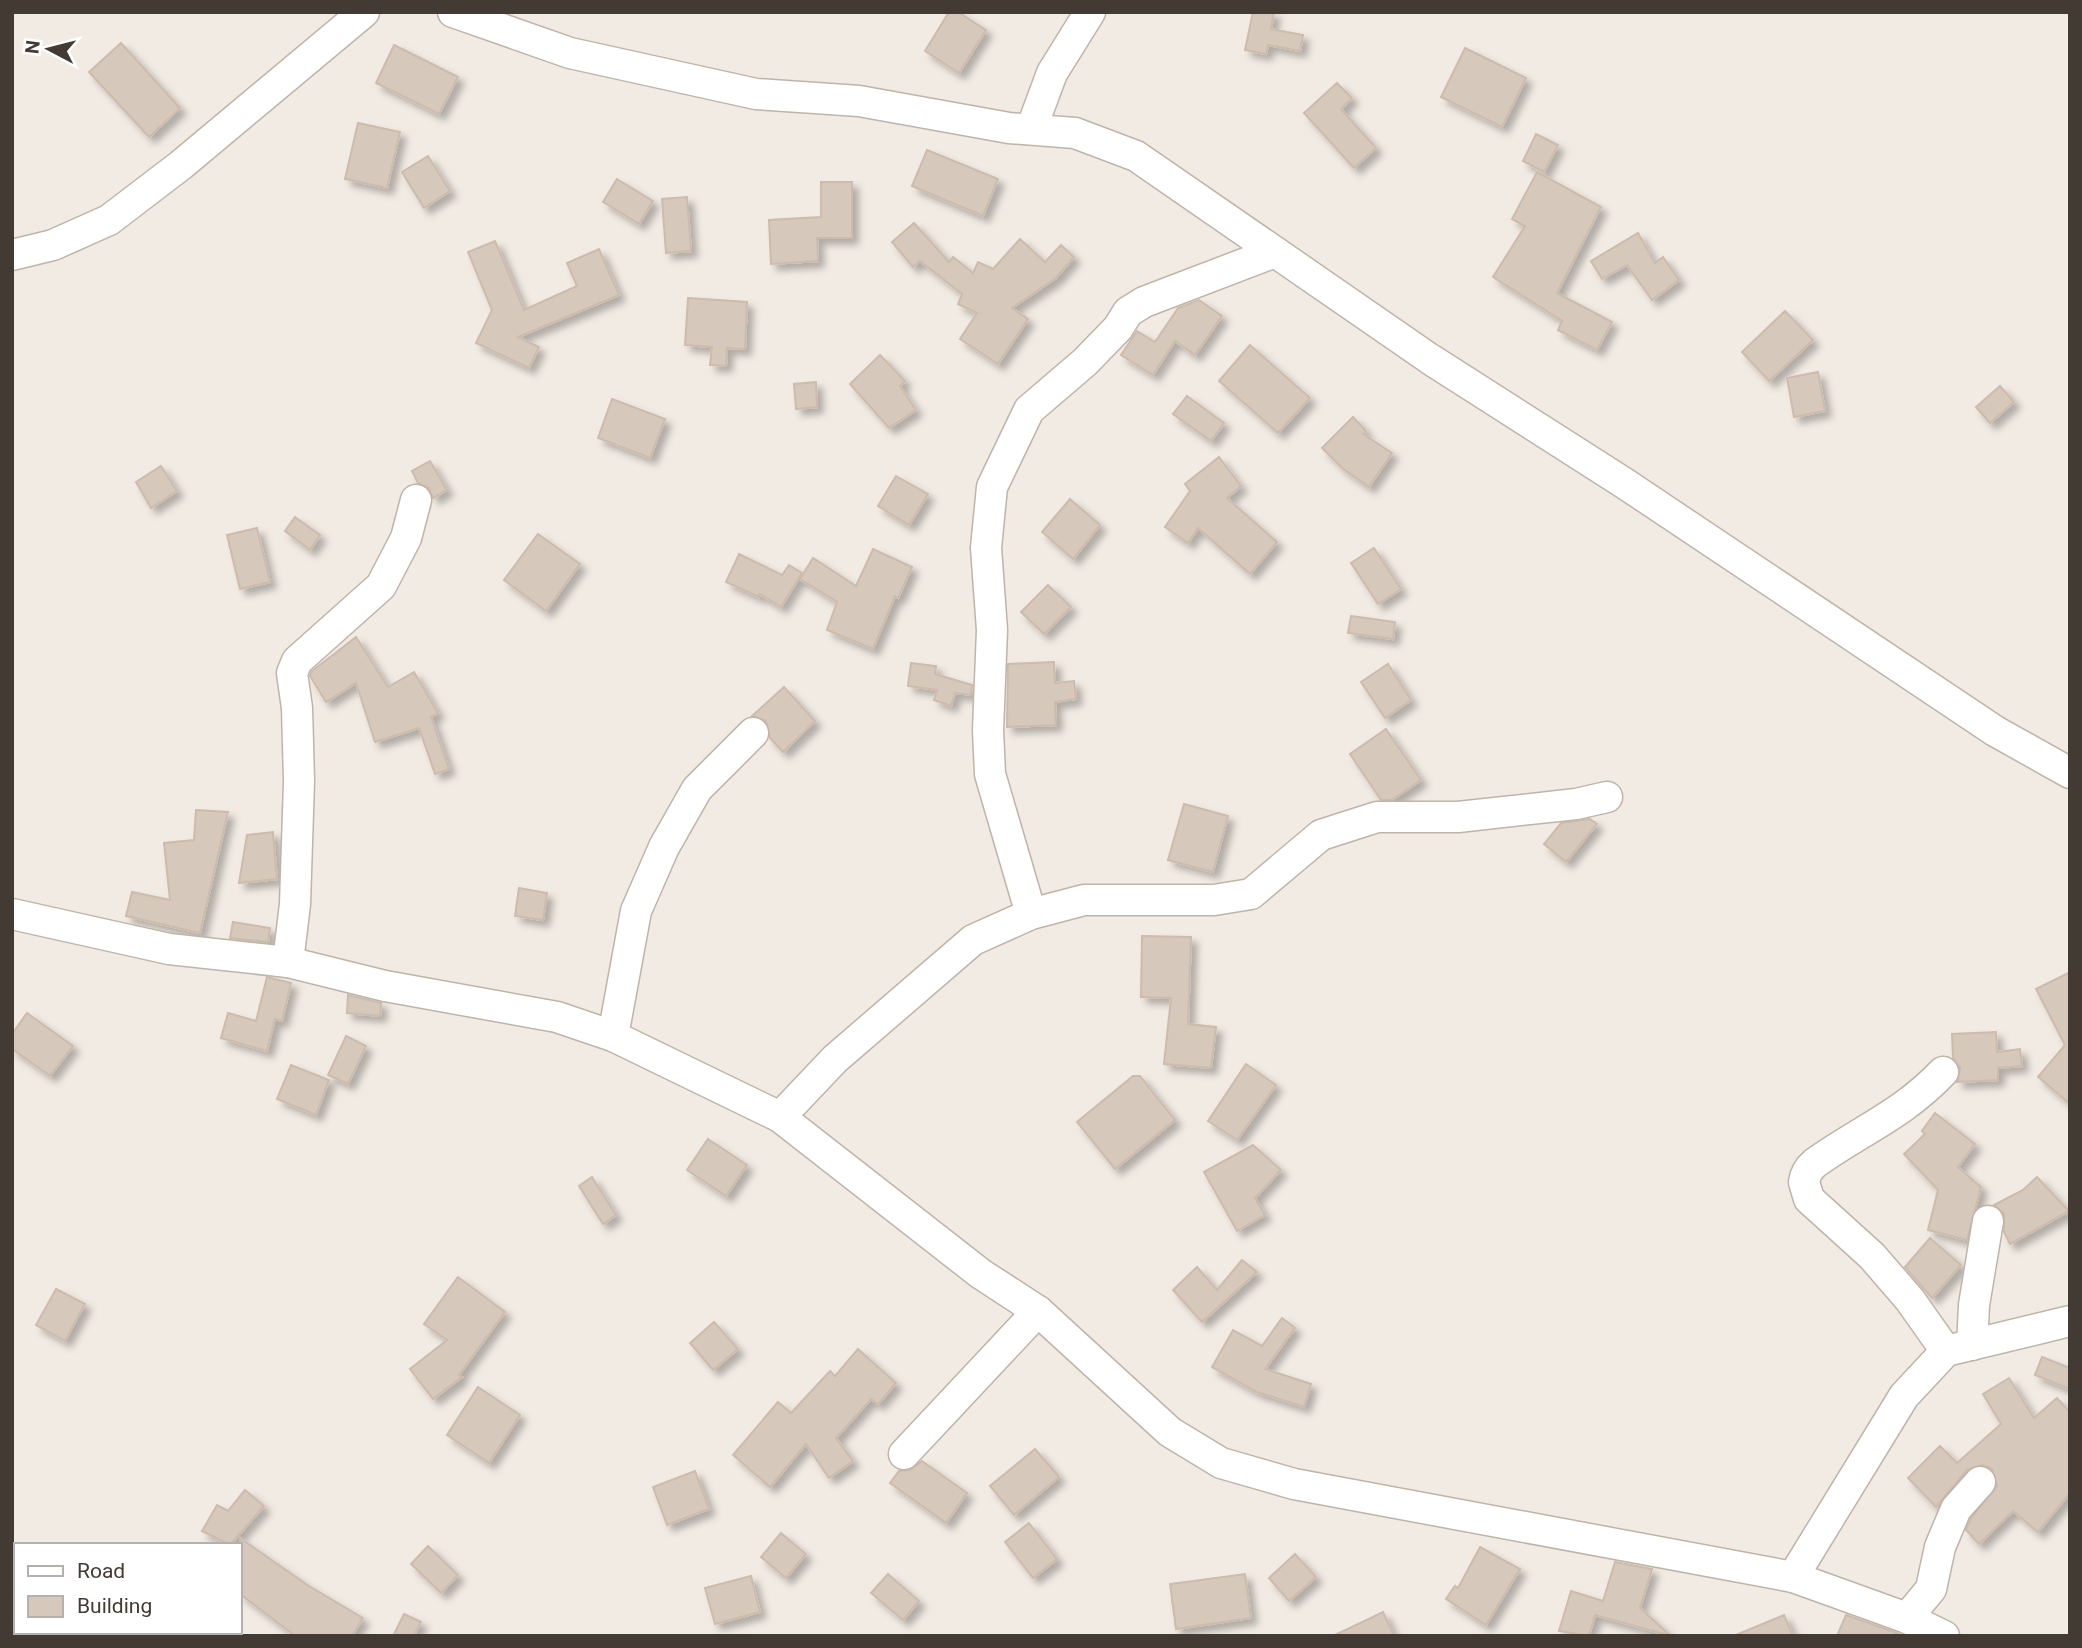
<svg xmlns="http://www.w3.org/2000/svg" width="2082" height="1648" viewBox="0 0 2082 1648" font-family="Roboto,sans-serif">
	<style>
		.building { fill: #d6c8bb; stroke: #cdbbab; stroke-width: 2; filter: url(#shadow) }
		.lines { fill: none; stroke-linecap: round; stroke-linejoin: round }
		.minor-casing { stroke: #bfb4a8; stroke-width: 33 }
		.minor { stroke: #fff; stroke-width: 30 }
	</style>
	<defs>
		<filter id="shadow"><feDropShadow dx="6" dy="6" stdDeviation="3.5" flood-color="#0004"/></filter>
	</defs>
	<rect width="100%" height="100%" fill="#f1ebe3"/>
	<g class="building">
		<polygon points="949,12 958,12 986,30 959,73 925,51"/>
		<polygon points="1253,12 1274,12 1271,29 1303,35 1300,51 1268,45 1266,54 1245,50"/>
		<polygon points="121,43 180,108 149,137 89,72"/>
		<polygon points="394,45 458,77 439,114 376,83"/>
		<polygon points="1465,48 1526,78 1502,127 1441,97"/>
		<polygon points="1337,83 1352,98 1341,109 1376,148 1354,168 1304,113"/>
		<polygon points="358,123 400,132 387,188 345,179"/>
		<polygon points="1536,134 1558,145 1544,172 1523,161"/>
		<polygon points="927,150 998,179 983,216 912,186"/>
		<polygon points="428,156 450,191 424,208 402,172"/>
		<polygon points="1537,172 1601,207 1557,293 1612,322 1597,350 1558,330 1562,321 1493,277 1525,226 1512,219"/>
		<polygon points="617,179 653,201 639,224 603,202"/>
		<polygon points="821,182 852,182 852,238 817,238 818,261 771,264 769,220 821,217"/>
		<polygon points="687,197 691,251 666,253 662,199"/>
		<polygon points="914,223 949,262 953,257 973,273 978,262 993,269 1020,239 1045,262 1061,245 1074,257 1056,278 1012,308 1028,319 998,364 960,339 977,313 958,304 962,294 920,261 913,267 892,242"/>
		<polygon points="1638,233 1655,263 1663,257 1679,280 1652,300 1627,265 1602,279 1591,261"/>
		<polygon points="495,241 524,310 577,286 567,263 599,249 619,295 518,337 539,347 529,368 476,343 492,310 468,252"/>
		<polygon points="688,298 747,302 745,349 727,348 726,366 710,365 712,347 685,345"/>
		<polygon points="1199,300 1222,316 1195,355 1175,341 1153,375 1121,355 1137,331 1155,342 1178,308"/>
		<polygon points="1785,311 1813,340 1769,381 1742,352"/>
		<polygon points="1250,345 1310,398 1278,433 1219,381"/>
		<polygon points="880,355 905,381 900,386 916,410 889,428 850,384"/>
		<polygon points="1818,372 1825,411 1794,417 1787,378"/>
		<polygon points="816,382 817,407 796,409 794,384"/>
		<polygon points="2000,386 2014,402 1990,423 1976,407"/>
		<polygon points="1187,396 1224,423 1211,441 1173,414"/>
		<polygon points="612,399 665,419 650,458 598,438"/>
		<polygon points="1353,417 1366,431 1363,434 1392,453 1369,487 1342,468 1322,448"/>
		<polygon points="1219,457 1241,486 1227,498 1277,542 1250,574 1198,528 1188,543 1165,527 1190,491 1185,484"/>
		<polygon points="430,461 447,490 433,498 429,488 418,483 412,471"/>
		<polygon points="161,466 177,491 151,508 136,482"/>
		<polygon points="896,476 928,494 909,525 878,506"/>
		<polygon points="1070,499 1100,525 1073,559 1042,532"/>
		<polygon points="295,517 320,535 310,550 285,531"/>
		<polygon points="257,528 270,582 240,589 227,535"/>
		<polygon points="538,534 580,564 546,611 504,580"/>
		<polygon points="1374,548 1401,589 1378,604 1351,563"/>
		<polygon points="873,549 912,567 898,598 895,596 873,649 827,630 837,602 800,579 813,558 856,586"/>
		<polygon points="739,554 782,575 789,565 802,573 781,607 760,594 759,597 726,582"/>
		<polygon points="1048,585 1071,607 1044,634 1021,612"/>
		<polygon points="1351,616 1395,622 1393,639 1348,633"/>
		<polygon points="356,637 388,687 414,672 438,713 431,717 449,769 435,774 419,728 375,742 356,683 326,702 310,676 312,671"/>
		<polygon points="1054,662 1055,683 1074,681 1076,699 1055,702 1056,725 1007,727 1008,664"/>
		<polygon points="911,663 936,666 935,674 972,685 971,695 955,693 951,706 934,700 937,690 908,686"/>
		<polygon points="1388,664 1411,700 1385,718 1361,682"/>
		<polygon points="784,687 815,721 783,752 770,738 766,721 752,716"/>
		<polygon points="1386,729 1421,780 1392,800 1381,800 1350,754"/>
		<polygon points="1184,804 1228,816 1213,872 1168,860"/>
		<polygon points="196,810 228,812 200,933 126,916 132,892 170,900 164,843 194,840"/>
		<polygon points="1590,819 1597,824 1566,862 1544,844 1561,823"/>
		<polygon points="273,832 277,879 239,883 247,835"/>
		<polygon points="519,888 547,893 543,920 515,916"/>
		<polygon points="233,922 270,928 268,942 230,938"/>
		<polygon points="1142,936 1191,937 1188,1024 1216,1027 1211,1068 1164,1064 1171,998 1141,997"/>
		<polygon points="2070,972 2070,1104 2038,1077 2065,1045 2036,989"/>
		<polygon points="267,977 291,983 282,1021 275,1019 267,1051 221,1038 228,1013 256,1021"/>
		<polygon points="348,995 381,1003 380,1016 347,1013"/>
		<polygon points="27,1013 73,1046 50,1076 12,1049 12,1034"/>
		<polygon points="1996,1032 1997,1052 2020,1049 2022,1066 1998,1068 1998,1080 1957,1082 1960,1068 1953,1058 1952,1034"/>
		<polygon points="346,1036 366,1046 348,1084 328,1075"/>
		<polygon points="1246,1064 1276,1085 1237,1140 1208,1121"/>
		<polygon points="291,1065 329,1080 316,1115 277,1099"/>
		<polygon points="1133,1076 1140,1076 1175,1120 1115,1169 1077,1122"/>
		<polygon points="1935,1113 1975,1144 1958,1167 1981,1187 1967,1240 1928,1230 1938,1190 1904,1154 1925,1134 1922,1131"/>
		<polygon points="708,1139 747,1165 726,1196 687,1170"/>
		<polygon points="1253,1145 1281,1170 1255,1198 1265,1215 1237,1231 1204,1172"/>
		<polygon points="592,1177 616,1215 603,1224 579,1186"/>
		<polygon points="2037,1177 2069,1211 2010,1244 2004,1232 2004,1214 1994,1205 2023,1190"/>
		<polygon points="1930,1238 1961,1265 1932,1298 1905,1267"/>
		<polygon points="1242,1260 1257,1272 1202,1322 1173,1290 1197,1267 1217,1290"/>
		<polygon points="458,1277 505,1312 459,1375 462,1377 433,1399 410,1369 447,1340 424,1324"/>
		<polygon points="56,1289 85,1304 65,1341 36,1325"/>
		<polygon points="1282,1318 1295,1328 1265,1369 1311,1384 1304,1407 1257,1392 1212,1367 1233,1330 1262,1346"/>
		<polygon points="714,1322 738,1349 713,1370 690,1343"/>
		<polygon points="858,1349 896,1383 878,1404 871,1399 836,1438 853,1461 829,1478 806,1444 770,1487 733,1455 778,1402 791,1413 830,1371 835,1376"/>
		<polygon points="2042,1357 2070,1368 2070,1389 2035,1375"/>
		<polygon points="2009,1378 2034,1418 2057,1398 2070,1412 2070,1493 2038,1532 2013,1511 1979,1544 1966,1530 1971,1518 1997,1486 1992,1469 1983,1465 1967,1470 1936,1507 1908,1478 1940,1446 1957,1463 2001,1424 1983,1394"/>
		<polygon points="478,1387 520,1415 489,1463 447,1435"/>
		<polygon points="1035,1449 1059,1477 1014,1515 990,1486"/>
		<polygon points="922,1461 967,1493 946,1523 890,1483 899,1471 910,1470"/>
		<polygon points="695,1471 709,1509 667,1525 653,1487"/>
		<polygon points="245,1490 264,1506 230,1545 202,1531 217,1505 228,1511"/>
		<polygon points="1029,1523 1057,1559 1033,1578 1005,1542"/>
		<polygon points="781,1533 806,1554 786,1578 761,1557"/>
		<polygon points="240,1538 309,1586 363,1618 352,1636 295,1636 240,1594"/>
		<polygon points="428,1546 458,1575 441,1593 411,1564"/>
		<polygon points="1480,1547 1520,1569 1486,1625 1446,1599 1455,1586 1458,1588"/>
		<polygon points="1295,1554 1316,1577 1289,1601 1269,1578"/>
		<polygon points="1615,1562 1652,1569 1640,1608 1671,1636 1595,1615 1589,1636 1559,1631 1571,1591 1603,1601"/>
		<polygon points="888,1574 919,1601 903,1620 871,1593"/>
		<polygon points="1245,1574 1251,1618 1176,1629 1170,1584"/>
		<polygon points="751,1576 760,1612 715,1624 705,1588"/>
		<polygon points="1383,1612 1394,1636 1333,1636"/>
		<polygon points="404,1614 421,1622 414,1636 393,1636"/>
		<polygon points="1784,1615 1793,1636 1736,1636 1736,1635"/>
		<polygon points="1846,1615 1894,1632 1903,1636 1837,1636"/>
	</g>
	<g class="lines">
		<g class="minor-casing">
			<g id="minor">
				<polyline points="453,12 570,53 756,94 859,101 1009,128 1075,133 1136,156 1430,359 1624,483 1995,731 2070,773"/>
				<polyline points="1032,127 1052,73 1090,12"/>
				<polyline points="12,255 53,245 109,220 181,165 364,12"/>
				<polyline points="12,914 169,949 288,962 385,986 557,1017 613,1036 780,1117 981,1274 1038,1311 1170,1432 1221,1463 1294,1484 1793,1577 1907,1618 1944,1636"/>
				<polyline points="1031,914 990,774 988,730 992,630 986,548 992,487 1029,410 1085,362 1118,328 1128,312 1144,302 1275,252"/>
				<polyline points="288,962 295,904 299,781 297,708 292,673 297,661 381,586 406,538 416,500"/>
				<polyline points="613,1036 636,911 664,847 697,789 753,733"/>
				<path d="M1943 1072C1902 1115 1861 1130 1815 1163 1809 1168 1805 1175 1804 1182L1809 1199 1872 1256 1910 1300 1946 1351"/>
				<polyline points="780,1117 835,1059 973,940 1031,914 1084,900 1214,900 1251,894 1321,835 1377,817 1458,817 1576,804 1607,797"/>
				<polyline points="1972,1345 1974,1305 1988,1221"/>
				<polyline points="904,1454 1038,1311"/>
				<polyline points="1793,1577 1904,1396 1946,1351 2070,1321"/>
				<polyline points="1907,1618 1931,1589 1940,1547 1956,1509 1980,1482"/>
			</g>
		</g>
		<use href="#minor" class="minor"/>
	</g>
	<rect width="2082" height="1648" fill="none" stroke="#433a33" stroke-width="28"/>
	<rect x="14" y="1543" width="228" height="91" fill="#ffffff" stroke="#b4b0ad" stroke-width="2"/>
	<rect x="28" y="1566" width="35" height="10" fill="#ffffff" stroke="#b4b0ad" stroke-width="2"/>
	<text x="77" y="1578" font-size="21" fill="#433a33">Road</text>
	<rect x="28" y="1596" width="35" height="21" fill="#d6c8bb" stroke="#b4b0ad" stroke-width="2"/>
	<text x="77" y="1613" font-size="21" fill="#433a33">Building</text>
	<g transform="translate(49 49) rotate(277)" stroke="#ffffff" stroke-width="5" paint-order="stroke">
	<path d="M0-5L12 26L0 18L-12 26Z" fill="#433a33"/>
	<text y="-10" font-size="19" font-weight="bold" text-anchor="middle" fill="#433a33">N</text>
	</g>
</svg>
